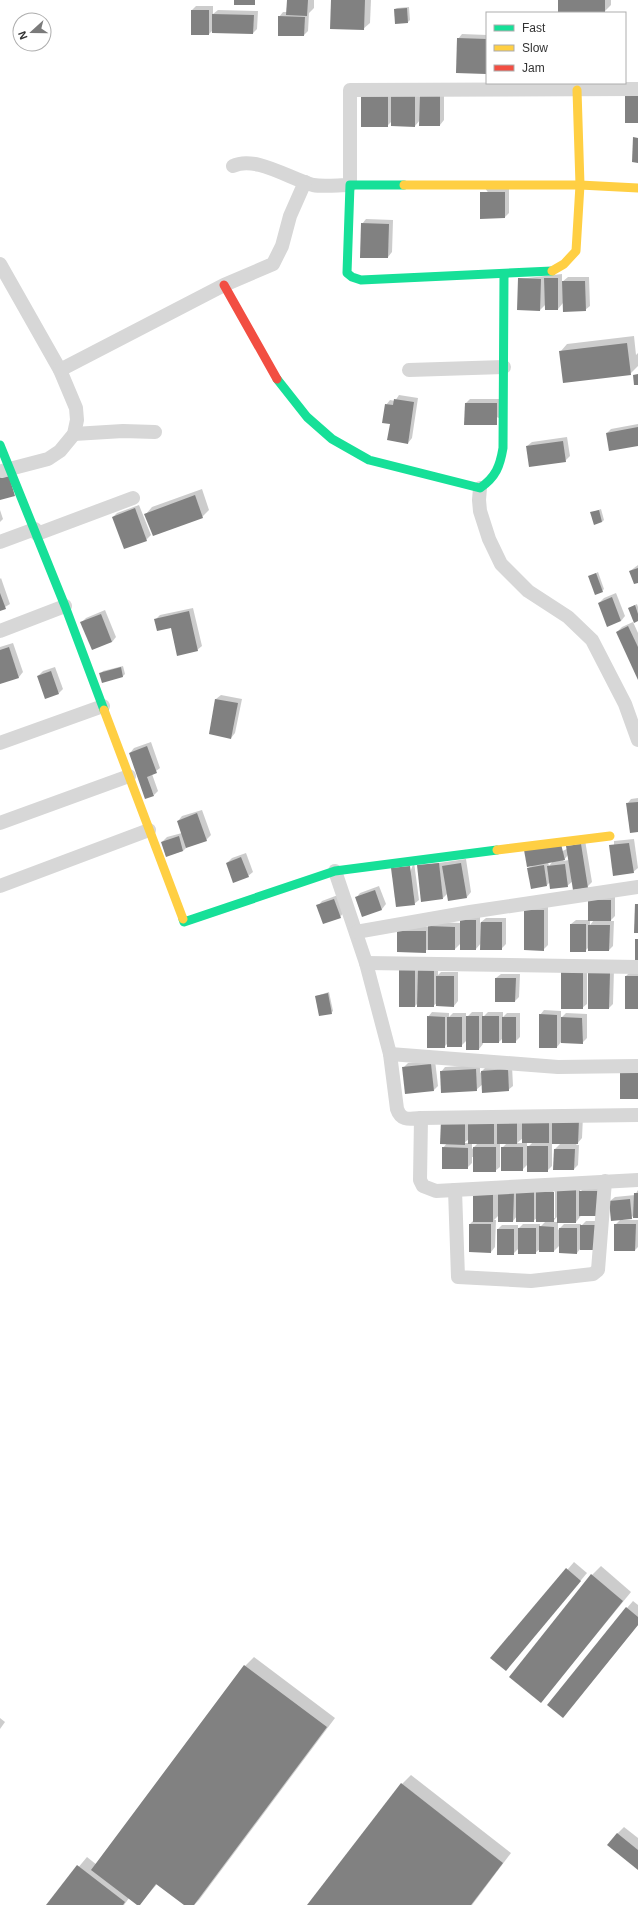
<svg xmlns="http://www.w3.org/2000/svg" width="638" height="1905" viewBox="0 0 638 1905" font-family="Arial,sans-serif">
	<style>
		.shadow { fill: #0003; fill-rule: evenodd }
		.building { fill: #818181 }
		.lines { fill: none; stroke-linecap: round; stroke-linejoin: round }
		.street { stroke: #d7d7d7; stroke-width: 14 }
		.fast { stroke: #16e098; stroke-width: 9 }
		.slow { stroke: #ffcf43; stroke-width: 9 }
		.jam { stroke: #f24e42; stroke-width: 9 }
	</style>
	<rect width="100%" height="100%" fill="#fff"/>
	<g class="shadow">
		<polygon points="288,0 314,0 314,8 309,13 308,31 304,35 279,17 283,12 288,12"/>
		<polygon points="332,0 371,0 370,23 363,29"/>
		<polygon points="559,0 611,0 611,5 604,12"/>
		<polygon points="196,6 213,6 213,14 218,10 258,11 257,29 253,33 213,30 209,34 192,10"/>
		<polygon points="409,7 410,20 408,22 395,9 397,8"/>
		<polygon points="462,34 487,35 487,72 486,73 458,39"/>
		<polygon points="419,91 419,97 425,91 444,91 444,120 440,125 420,120 415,126 392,121 387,126 362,93"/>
		<polygon points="485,188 509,188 509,213 505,217"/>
		<polygon points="366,219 393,220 392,252 388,257 362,224"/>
		<polygon points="562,274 562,282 568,277 589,277 590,306 585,310 563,303 558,309 546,304 540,310 519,279"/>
		<polygon points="634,336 636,355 638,353 638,366 630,374 561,351 567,344"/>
		<polygon points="399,395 418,398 412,438 408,443 391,423 386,405 390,400 395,401"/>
		<polygon points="470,399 501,399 501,419 466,403"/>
		<polygon points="638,424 638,445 607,433 611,429"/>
		<polygon points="567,437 570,456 565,461 527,446 532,442"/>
		<polygon points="202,489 209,510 202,517 146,514 152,507"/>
		<polygon points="139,505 151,535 146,540 113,517 117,513"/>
		<polygon points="601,509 604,520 602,522 591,513"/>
		<polygon points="0,510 3,519 0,522"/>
		<polygon points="638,565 638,582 630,571"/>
		<polygon points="598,572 604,589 602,591 589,577"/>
		<polygon points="1,578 10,604 0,610 0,579"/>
		<polygon points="616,593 625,616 621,621 599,603 604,598"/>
		<polygon points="637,604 638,607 638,620 629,608"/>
		<polygon points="193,608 202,646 197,650 171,626 156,619 160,615"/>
		<polygon points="105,610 116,637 112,642 82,622 86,618"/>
		<polygon points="633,622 638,633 638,677 617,632 622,627"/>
		<polygon points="13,643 23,672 19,677 0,683 0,647"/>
		<polygon points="123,666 125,674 123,676 103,681 101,673 103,671"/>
		<polygon points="55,667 63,689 59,693 38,676 43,671"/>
		<polygon points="221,695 242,699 235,733 231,738 210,733 216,699"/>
		<polygon points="151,742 160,768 152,774 158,791 154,795 130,753 134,748"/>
		<polygon points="638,798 638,831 627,804 631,799"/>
		<polygon points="202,810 211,835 206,840 187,847 183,851 166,856 162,842 167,837 182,833 178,821 182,816"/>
		<polygon points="634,839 638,868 633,872 614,875 614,841"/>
		<path d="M585 840 592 882 587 887 573 881 567 886 550 882 547 885 528 868ZM568 855 569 860 563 861ZM553 861 549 866 548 862Z"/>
		<polygon points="246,853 253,872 248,876 227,863 232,858"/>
		<polygon points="466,859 471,892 467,897 448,893 443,898 418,866"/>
		<polygon points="414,862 419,900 414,904 397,906"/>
		<polygon points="379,886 386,904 382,909 362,916 356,898 360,893"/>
		<polygon points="338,895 344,912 340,917 318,906 322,901"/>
		<path d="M615 896V916L610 921H614L613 946 609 950 589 947 585 951 571 924 576 920H589V900ZM590 920H594L590 925Z"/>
		<polygon points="548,906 548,945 543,950 525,910"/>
		<polygon points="480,916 480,923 486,918 506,918 506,944 501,949 481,943 476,949 461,943 455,949 398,951 403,926 429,927 434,922 461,923 461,920"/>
		<polygon points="438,965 438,975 441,972 458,972 458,1001 454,1006 437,1003 433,1006 418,1003 415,1006 400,968"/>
		<polygon points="587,968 587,1004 582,1008 562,972"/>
		<polygon points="614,969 613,1004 609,1008 589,974"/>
		<polygon points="630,972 638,972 638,1008 626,976"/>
		<polygon points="501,974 520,974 519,997 515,1001 496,978"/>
		<polygon points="329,992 333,1011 331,1013 316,996"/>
		<polygon points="544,1010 561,1011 561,1018 566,1013 587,1014 587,1038 582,1043 561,1042 557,1047 540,1015"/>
		<polygon points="432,1012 449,1013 449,1017 453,1013 466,1013 466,1018 472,1012 483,1012 483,1017 488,1012 503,1012 503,1017 507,1013 520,1013 520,1037 515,1042 503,1038 499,1042 483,1042 483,1044 479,1049 467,1040 461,1046 448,1043 444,1047 428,1017"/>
		<polygon points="435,1060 438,1086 434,1090 403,1068 408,1063"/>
		<polygon points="480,1065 480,1073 486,1067 512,1066 513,1086 508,1090 483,1084 476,1090 441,1072 445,1067"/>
		<path d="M583 1116 582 1138 576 1145H579L578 1165 574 1169H554L555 1149 561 1143H552V1166L547 1171 528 1164 522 1170 502 1148 507 1143H500V1167L495 1171 474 1157H472V1163L467 1168 443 1148 447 1143 442 1120ZM523 1138V1143H517ZM469 1139V1143H464ZM527 1142H533L527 1148ZM472 1143H478L472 1149Z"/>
		<path d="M580 1186V1192L585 1187H603L576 1222H558V1230L564 1224H581V1226L586 1221H601L577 1253 560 1245 554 1251 540 1249 535 1253 519 1248 513 1254 498 1229 502 1225H518V1229L523 1224H540V1227L546 1221 537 1218 533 1221 517 1216 513 1221 499 1215 494 1220H496L495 1247 491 1252 470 1224 474 1220V1193L553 1188V1218H555V1188ZM558 1216V1222H552Z"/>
		<polygon points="638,1190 638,1217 634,1215 631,1218 623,1219 623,1220 638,1220 638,1247 635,1250 615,1250 615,1225 621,1219 610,1201 615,1197 635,1195"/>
		<polygon points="574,1562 587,1573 512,1663 492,1658"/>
		<polygon points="601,1566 631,1592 541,1702 592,1575"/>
		<polygon points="633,1601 638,1605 638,1625 563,1717 627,1608"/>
		<polygon points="254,1657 335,1718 199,1900 194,1905 185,1905 157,1884 139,1905 129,1898 124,1905 47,1905 87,1857 97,1865 245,1666"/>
		<polygon points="0,1718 5,1722 0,1729"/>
		<polygon points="411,1775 511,1853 472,1905 308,1905 402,1784"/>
		<polygon points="624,1827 638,1838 638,1869 617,1834"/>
	</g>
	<g class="building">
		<rect x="234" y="0" width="21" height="5"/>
		<polygon points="287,0 308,0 307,16 286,15"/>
		<polygon points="331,0 365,0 364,30 330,29"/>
		<rect x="558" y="0" width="47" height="13"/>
		<polygon points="407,8 408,23 395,24 394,9"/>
		<rect x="191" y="10" width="18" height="25"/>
		<polygon points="212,14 254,15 253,34 212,33"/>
		<polygon points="278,16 305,17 304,36 278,36"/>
		<polygon points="457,38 487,39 486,74 456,73"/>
		<polygon points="361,92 388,93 388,127 361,127"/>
		<polygon points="391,95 415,95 415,127 391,126"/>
		<polygon points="420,95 440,95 440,126 419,126"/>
		<rect x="625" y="95" width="13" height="28"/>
		<polygon points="633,137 638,138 638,163 632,162"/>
		<polygon points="480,192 505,192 505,218 480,219"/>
		<polygon points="361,223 389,224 388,258 360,258"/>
		<polygon points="518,278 541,279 540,311 517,310"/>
		<polygon points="544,278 558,278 558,310 545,310"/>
		<polygon points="562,281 585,281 586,311 563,312"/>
		<polygon points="627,343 631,375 563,383 559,351"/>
		<polygon points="638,374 638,385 634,385 633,375"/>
		<polygon points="394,399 414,402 408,444 387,440 390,424 382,423 385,404 393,405"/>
		<polygon points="465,403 497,403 497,425 464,425"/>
		<polygon points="638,427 638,446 609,451 606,433"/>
		<polygon points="563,441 566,462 529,467 526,446"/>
		<polygon points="8,473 15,496 0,500 0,475"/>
		<polygon points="195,495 203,518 153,536 144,514"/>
		<polygon points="135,508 147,541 124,549 112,517"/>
		<polygon points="599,510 602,522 594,525 590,512"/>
		<polygon points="638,568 638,583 634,584 629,571"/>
		<polygon points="596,573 603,592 595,595 588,576"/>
		<polygon points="0,593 6,609 0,611"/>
		<polygon points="612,597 621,621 607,627 598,603"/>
		<polygon points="635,605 638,614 638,621 634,623 628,608"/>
		<polygon points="189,611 198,651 177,656 171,628 157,631 154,619"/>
		<polygon points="101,614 112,642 92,650 80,622"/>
		<polygon points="628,626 638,647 638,680 616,632"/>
		<polygon points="9,647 19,678 0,684 0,650"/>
		<polygon points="121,667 123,677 102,683 99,673"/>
		<polygon points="51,671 59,694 45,699 37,676"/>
		<polygon points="215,699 238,703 231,739 209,734"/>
		<polygon points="147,746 157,773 147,777 154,796 145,799 129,753"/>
		<polygon points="638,802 638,832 630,833 626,803"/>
		<polygon points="197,813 207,841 186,848 177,821"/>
		<polygon points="179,836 183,851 166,857 161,842"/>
		<polygon points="629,843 634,873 613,876 609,845"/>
		<polygon points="561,844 565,860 527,867 524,850"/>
		<polygon points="581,844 588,888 573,890 566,846"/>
		<polygon points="241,857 249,877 233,883 226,863"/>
		<polygon points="439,863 443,899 421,902 417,865"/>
		<polygon points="461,863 467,898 448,901 442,866"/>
		<polygon points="565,864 568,887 550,889 547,866"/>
		<polygon points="544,865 547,886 531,889 527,868"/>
		<polygon points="410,866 415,905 396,907 391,868"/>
		<polygon points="375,890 382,910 362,917 355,897"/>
		<polygon points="334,899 341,918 323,924 316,905"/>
		<rect x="588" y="900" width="23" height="21"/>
		<polygon points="635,904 638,904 638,933 634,933"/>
		<polygon points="524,910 544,910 544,951 524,950"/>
		<rect x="460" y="920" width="16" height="30"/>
		<polygon points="481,922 502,922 502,950 480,950"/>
		<rect x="570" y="924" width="16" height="28"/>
		<polygon points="588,925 610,925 609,951 588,951"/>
		<polygon points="428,926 455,927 455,950 428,950"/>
		<polygon points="397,931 426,931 426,953 397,952"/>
		<rect x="635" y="939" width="3" height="24"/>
		<rect x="399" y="968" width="16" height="39"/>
		<polygon points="418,969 434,969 434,1007 417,1007"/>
		<rect x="561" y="972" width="22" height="37"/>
		<polygon points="588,973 610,973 609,1009 588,1009"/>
		<polygon points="436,976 454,976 454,1007 436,1006"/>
		<rect x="625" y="976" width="13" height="33"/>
		<polygon points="495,978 516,978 515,1002 495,1002"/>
		<polygon points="328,993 332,1014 319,1016 315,996"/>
		<polygon points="539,1014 557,1015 557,1048 539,1048"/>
		<polygon points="427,1016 445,1017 445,1048 427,1048"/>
		<rect x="466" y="1016" width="13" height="34"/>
		<rect x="482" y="1016" width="17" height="27"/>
		<rect x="447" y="1017" width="15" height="30"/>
		<rect x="502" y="1017" width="14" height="26"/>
		<polygon points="561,1017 582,1018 583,1044 561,1043"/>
		<polygon points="431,1064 434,1091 405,1094 402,1067"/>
		<polygon points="476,1069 477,1091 441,1093 440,1071"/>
		<polygon points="508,1069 509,1091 482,1093 481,1071"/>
		<rect x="620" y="1073" width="18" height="26"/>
		<polygon points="522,1119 549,1120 549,1143 522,1143"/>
		<polygon points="441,1120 465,1120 465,1145 440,1144"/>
		<polygon points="552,1120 579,1120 578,1144 552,1144"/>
		<rect x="468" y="1121" width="26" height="23"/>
		<rect x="497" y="1123" width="20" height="21"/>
		<rect x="527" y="1146" width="21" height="26"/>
		<polygon points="442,1147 468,1148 468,1169 442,1169"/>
		<rect x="473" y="1147" width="23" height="25"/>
		<rect x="501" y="1147" width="22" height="24"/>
		<polygon points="554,1149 575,1149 574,1170 553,1170"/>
		<rect x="557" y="1190" width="19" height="33"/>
		<polygon points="516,1191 534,1192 534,1222 516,1222"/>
		<rect x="579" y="1191" width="20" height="25"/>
		<polygon points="498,1192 514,1192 513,1222 498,1222"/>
		<rect x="536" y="1192" width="18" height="30"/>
		<rect x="473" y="1193" width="20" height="29"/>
		<polygon points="634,1193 638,1193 638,1218 633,1218"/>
		<polygon points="630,1199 632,1219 611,1221 609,1201"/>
		<polygon points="469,1224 491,1224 491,1253 469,1252"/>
		<polygon points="614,1224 636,1224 635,1251 614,1251"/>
		<polygon points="580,1225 597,1225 596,1250 580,1250"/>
		<polygon points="539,1226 554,1227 554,1252 539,1252"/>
		<rect x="518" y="1228" width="18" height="26"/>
		<polygon points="559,1228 577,1228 577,1254 559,1253"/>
		<rect x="497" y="1229" width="17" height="26"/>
		<polygon points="566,1568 581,1581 506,1671 490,1658"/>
		<polygon points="591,1574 623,1601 541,1703 509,1677"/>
		<polygon points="626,1607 638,1617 638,1625 563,1718 547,1705"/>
		<polygon points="244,1665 327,1727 194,1905 184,1905 156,1884 140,1905 137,1905 91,1870"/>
		<polygon points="401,1783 503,1863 471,1905 307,1905"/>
		<polygon points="617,1833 638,1850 638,1870 607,1845"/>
		<polygon points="77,1865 125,1902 123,1905 46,1905"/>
	</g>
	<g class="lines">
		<g class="street">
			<path d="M233 166C255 155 290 179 313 185 324 187 338 185 350 185V90L638 89"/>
			<polyline points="0,264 60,370 76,408 77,420 74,434 60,451 48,459 2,471"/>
			<polyline points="60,370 224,285 273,264 282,246 290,216 305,182"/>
			<polyline points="409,370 504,367"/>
			<polyline points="74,434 123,431 155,432"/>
			<polyline points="480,488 479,500 480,511 489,539 501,564 528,591 568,617 592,640 625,704 638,740"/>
			<polyline points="37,534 133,498"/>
			<polyline points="0,542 35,529"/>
			<polyline points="0,631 65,606"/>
			<polyline points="0,743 103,706"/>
			<polyline points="0,823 129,776"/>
			<path d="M335 871 366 963 390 1054 397 1109C401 1121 409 1119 421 1118L420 1180 423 1186 436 1191 638 1180"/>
			<polyline points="0,886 149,830"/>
			<polyline points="356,932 470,912 638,887"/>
			<polyline points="366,963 638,967"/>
			<polyline points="390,1054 558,1067 638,1066"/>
			<polyline points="421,1118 638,1115"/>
			<polyline points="455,1190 458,1277 531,1281 593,1274 598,1270 605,1181"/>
		</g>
		<g class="fast">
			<polyline points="404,185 350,185 347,273 352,277 361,280 552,271"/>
			<path d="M277 379 307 417 332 439 369 460 480 488C496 477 500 466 503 448L504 274"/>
			<polyline points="0,445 65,606 104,710"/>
			<polyline points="183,919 184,922 335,871 497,850"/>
		</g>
		<g class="slow">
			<polyline points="404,185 580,185 638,188"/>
			<polyline points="552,271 564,264 576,251 580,185 577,90"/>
			<polyline points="104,710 183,919"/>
			<polyline points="497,850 610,836"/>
		</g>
		<polyline class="jam" points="224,285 277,379"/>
	</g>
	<rect x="486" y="12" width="140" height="72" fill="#ffffff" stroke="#adadad"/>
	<rect x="494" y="25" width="20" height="6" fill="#16e098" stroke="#adadad"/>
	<text x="522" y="32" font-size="12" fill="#333333">Fast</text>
	<rect x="494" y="45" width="20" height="6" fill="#ffcf43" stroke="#adadad"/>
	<text x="522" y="52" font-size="12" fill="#333333">Slow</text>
	<rect x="494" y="65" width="20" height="6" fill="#f24e42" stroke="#adadad"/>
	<text x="522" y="72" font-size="12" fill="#333333">Jam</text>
	<g transform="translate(32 32) rotate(249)"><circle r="19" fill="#ffffff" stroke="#adadad"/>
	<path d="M0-3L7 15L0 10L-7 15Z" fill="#7a7a7a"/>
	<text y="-6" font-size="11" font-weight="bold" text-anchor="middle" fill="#333333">N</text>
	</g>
</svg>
